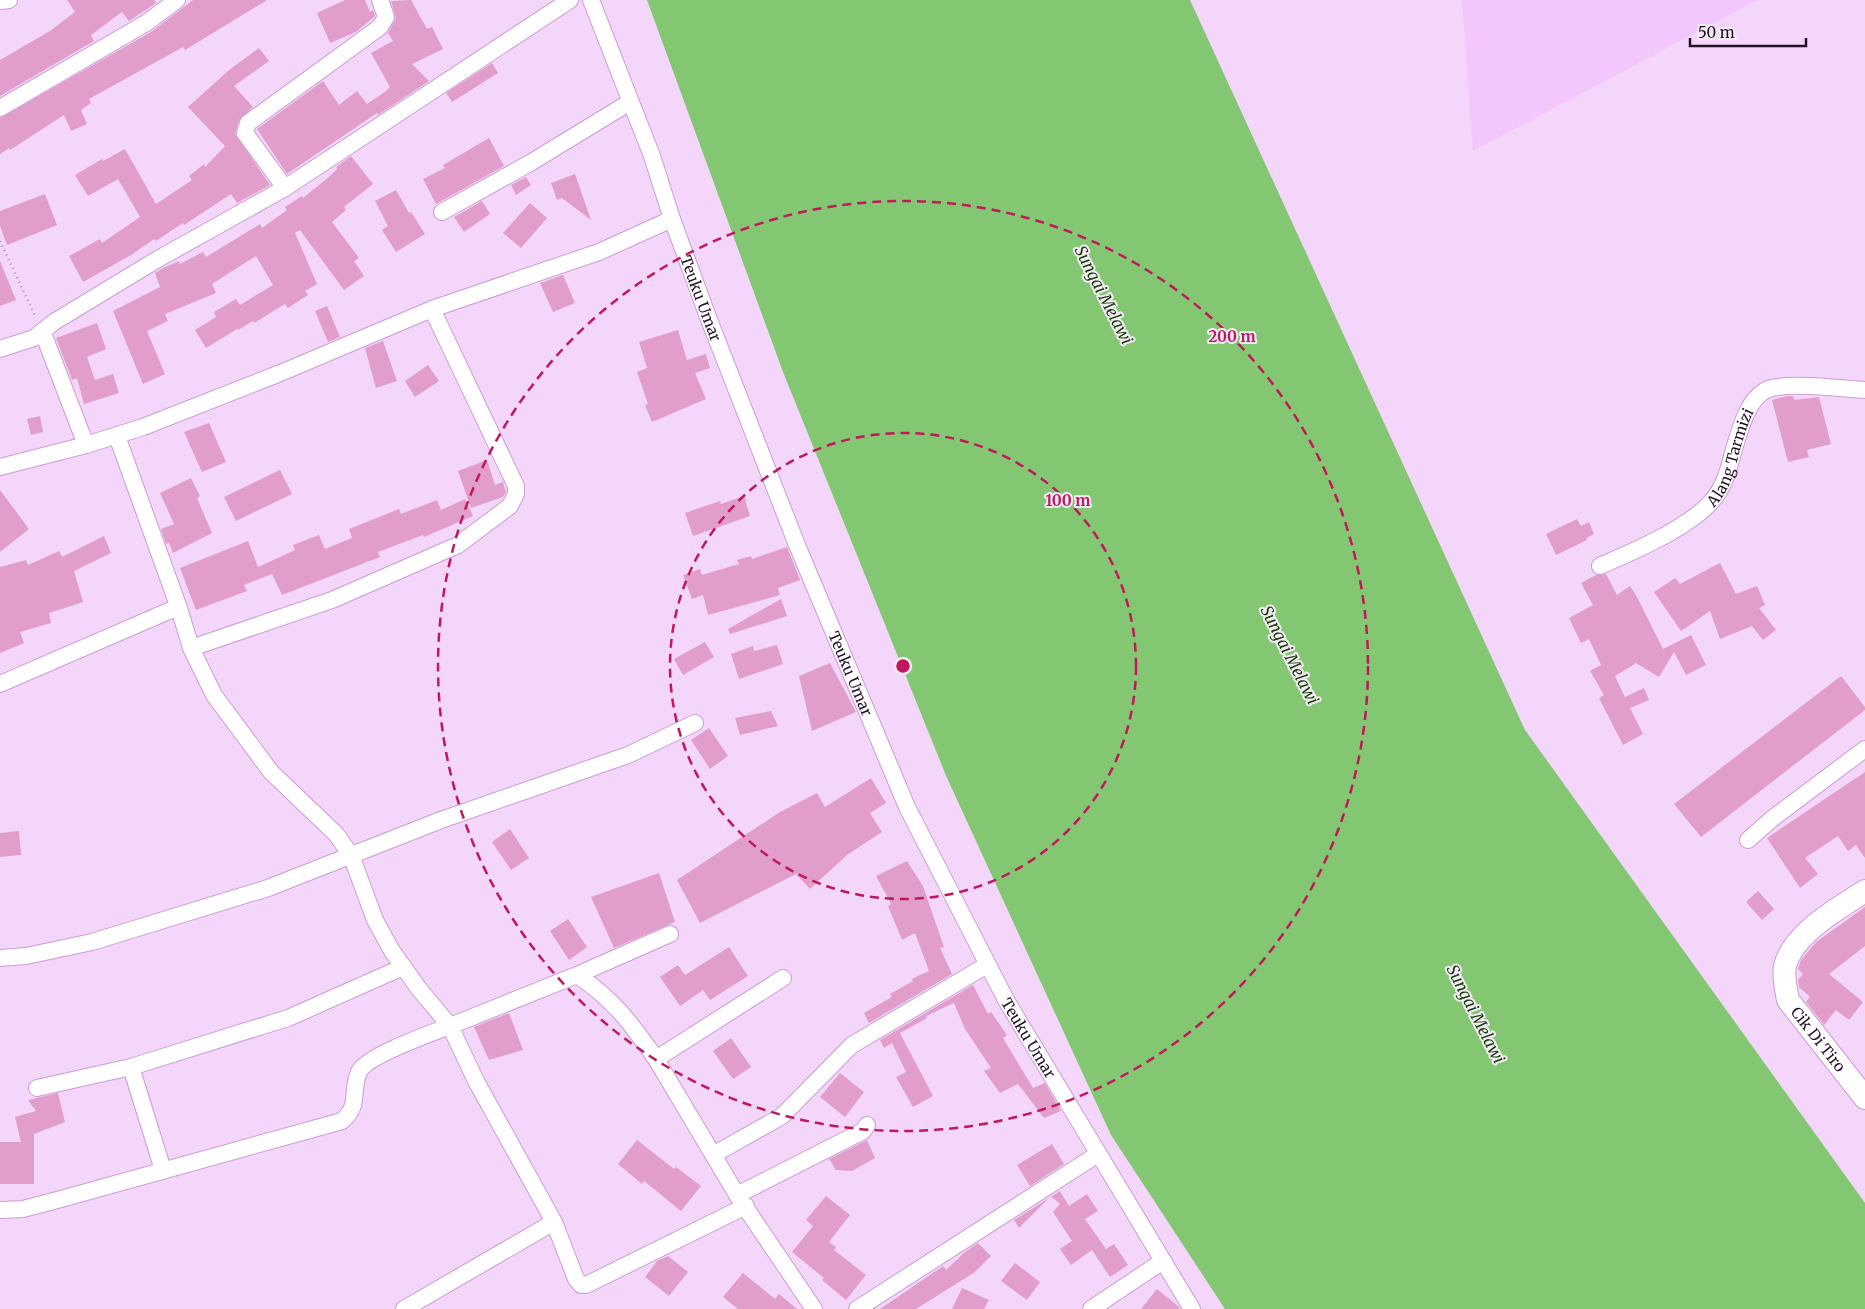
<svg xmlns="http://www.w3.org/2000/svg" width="1865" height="1309" viewBox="0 0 1865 1309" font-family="Merriweather,serif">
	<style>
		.built { fill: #f3c7fd }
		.water { fill: #83c773 }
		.building { fill: #e19ecb }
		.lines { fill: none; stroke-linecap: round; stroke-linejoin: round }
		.street-casing { stroke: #cb9bd7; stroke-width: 18 }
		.secondary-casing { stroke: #cb9bd7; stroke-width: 24 }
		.path { stroke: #ad93b2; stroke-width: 2.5; stroke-dasharray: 1 4; stroke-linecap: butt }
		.street { stroke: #fff; stroke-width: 16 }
		.secondary { stroke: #fff; stroke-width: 22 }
		.ring { fill: none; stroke: #c2185b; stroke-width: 2.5; stroke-dasharray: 9 6 }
		.labels { text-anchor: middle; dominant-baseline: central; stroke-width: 4; stroke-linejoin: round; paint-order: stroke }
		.street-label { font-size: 15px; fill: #221026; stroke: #f5ebf7 }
		.water-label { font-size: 16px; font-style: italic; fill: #144006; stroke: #f5ebf7 }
		.centre { fill: #c2185b; stroke: #f5ebf7; stroke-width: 2.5 }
		.ring-label { font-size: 15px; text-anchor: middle; font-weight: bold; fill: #c2185b; stroke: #f5ebf7; stroke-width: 4; stroke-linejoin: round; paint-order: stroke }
	</style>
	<rect width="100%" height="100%" fill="#f4d6fb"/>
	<polygon class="built" points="1462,0 1757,0 1473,151"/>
	<polygon class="water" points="647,0 1190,0 1525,730 1865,1203 1865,1309 1225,1309 1111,1135 947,778 783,372"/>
	<g class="building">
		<polygon points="67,0 154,0 156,3 129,21 122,12 91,35 94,41 0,96 0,60 50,31 75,12"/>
		<polygon points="193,0 267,0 185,50 183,47 89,99 91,103 81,110 87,124 71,131 64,115 10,150 9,148 0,154 0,118 151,32"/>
		<polygon points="345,0 365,0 370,12 373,10 375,16 356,32 330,43 317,13"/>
		<polygon points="411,0 427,29 432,27 443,49 412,64 429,81 378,115 377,113 287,174 257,129 323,81 339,105 357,91 367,104 386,91 390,87 371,53 393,41 388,33 396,18 391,1"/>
		<polygon points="259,48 269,61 234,86 253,107 239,120 235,134 270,185 237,203 231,194 184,225 183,223 156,241 154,239 131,255 83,282 69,256 100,239 102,243 140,217 118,179 88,196 75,175 102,159 103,161 125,149 156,204 192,180 189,176 204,164 205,167 225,146 188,107 229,70"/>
		<polygon points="492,63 498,73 452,102 446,93"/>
		<polygon points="489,138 504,166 436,204 423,179 445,168 443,165"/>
		<polygon points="351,156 373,184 344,207 346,210 332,222 359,258 354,261 364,276 344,290 300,230 295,233 317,284 305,291 308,295 288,308 285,304 254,323 253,321 238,330 237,329 206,348 195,330 216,317 214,312 236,299 240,305 273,285 256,256 212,284 216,293 165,314 168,321 147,331 165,374 143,384 113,311 160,287 155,273 163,268 179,261 180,264 203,252 206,257 260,224 262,228 287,210 285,207 302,196 303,198 330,176 337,169 336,167"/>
		<polygon points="575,174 591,220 562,198 557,200 551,183"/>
		<polygon points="526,177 531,185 516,195 511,185"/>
		<polygon points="396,190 409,213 411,212 425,234 396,252 382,230 388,226 375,201"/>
		<polygon points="45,194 57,225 7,245 0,226 0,211"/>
		<polygon points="482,201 490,214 464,232 454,217"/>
		<polygon points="530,203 547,218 521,248 503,233"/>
		<polygon points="0,261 16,300 0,306"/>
		<polygon points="563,275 575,303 553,312 540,283"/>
		<polygon points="327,306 340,337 328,342 315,311"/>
		<polygon points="97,323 106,349 87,357 95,380 113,374 119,393 84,404 77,378 72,380 56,338"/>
		<polygon points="678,330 687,360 706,354 710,368 695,373 706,399 652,422 645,405 648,404 637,372 647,368 639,342"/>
		<polygon points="383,341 397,381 376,388 365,348"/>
		<polygon points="428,365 439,381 415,397 405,381"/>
		<polygon points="1787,396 1793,396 1794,400 1819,397 1831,444 1807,450 1809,457 1788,462 1772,400"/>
		<polygon points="40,416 43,432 31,435 27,419"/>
		<polygon points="209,423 226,462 202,472 184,432"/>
		<polygon points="487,460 495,485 503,482 506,492 503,497 471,508 458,471"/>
		<polygon points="280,470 292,494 236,521 224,497"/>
		<polygon points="191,478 200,496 197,498 212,533 173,553 169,543 166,544 161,529 174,524 160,493"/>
		<polygon points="0,490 29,529 0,552"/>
		<polygon points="744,496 750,516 693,536 685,513 720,501 721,504"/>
		<polygon points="465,499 473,516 424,537 423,535 378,552 380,557 282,595 272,574 244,585 247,591 196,610 180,568 248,541 258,567 295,550 293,545 319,535 325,549 352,538 349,529 399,509 401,514 437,500 441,510"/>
		<polygon points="1577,519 1581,526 1589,522 1594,534 1586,538 1587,540 1556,555 1546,534"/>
		<polygon points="104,536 111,553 74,571 83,602 49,613 51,623 20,632 24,643 0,653 0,567 26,560 28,565 59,551 62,557"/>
		<polygon points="787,547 800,580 778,588 780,595 708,615 703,595 692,599 683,575 700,569 702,575 739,564 737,560 751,556 752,559"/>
		<polygon points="1720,563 1736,594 1757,586 1765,605 1759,608 1776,630 1763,640 1752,626 1720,639 1710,611 1681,631 1654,592 1675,578 1680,584"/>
		<polygon points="1606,574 1617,595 1630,586 1637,597 1663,649 1691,635 1706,665 1686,675 1674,652 1659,677 1634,662 1635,664 1615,676 1625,697 1644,688 1649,700 1630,708 1643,734 1623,745 1599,698 1604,695 1590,671 1601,665 1589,639 1581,643 1569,618 1593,605 1581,583 1596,575"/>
		<polygon points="781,599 787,616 730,634 728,629"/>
		<polygon points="705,642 714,657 683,675 674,659"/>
		<polygon points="777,645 783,664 739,679 731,654 753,646 754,651"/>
		<polygon points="830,663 856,712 812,731 799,676"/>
		<polygon points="1841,676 1865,707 1865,710 1701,837 1674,804"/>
		<polygon points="771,711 778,726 740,735 735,718"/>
		<polygon points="709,728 728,756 710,769 691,740"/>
		<polygon points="1865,772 1865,858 1856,845 1848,851 1838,836 1805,858 1818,874 1800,888 1767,838"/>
		<polygon points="871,778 886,803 870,813 882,832 847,855 810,889 796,874 700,923 677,880 780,812 817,793 825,807"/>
		<polygon points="510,829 529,858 511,870 492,842"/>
		<polygon points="19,831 21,855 0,857 0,833"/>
		<polygon points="907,861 923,886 944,947 940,948 952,974 869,1023 864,1013 892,997 890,994 913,981 912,979 929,971 915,933 902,940 888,906 891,904 876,876"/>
		<polygon points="659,873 675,922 614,948 591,897"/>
		<polygon points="1758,891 1774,909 1762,920 1746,902"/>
		<polygon points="1865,907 1865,946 1829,974 1863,1002 1849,1020 1836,1010 1824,1025 1806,1002 1810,997 1799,987 1798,980 1803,974 1798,969 1801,960 1816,942"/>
		<polygon points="568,919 587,947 569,960 550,931"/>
		<polygon points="729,947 748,976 710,1000 703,990 680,1006 660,977 678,965 685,975"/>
		<polygon points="973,985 988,1014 991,1012 1007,1035 1003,1038 1033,1088 1045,1083 1061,1111 1044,1118 1018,1084 1000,1093 984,1071 991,1068 965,1029 954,1003 926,1016 927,1018 900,1033 933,1096 913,1107 896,1077 906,1072 892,1043 884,1048 880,1040"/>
		<polygon points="509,1013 523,1050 489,1060 474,1027"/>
		<polygon points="731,1038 751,1067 733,1079 713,1051"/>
		<polygon points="840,1073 864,1092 845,1117 820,1097"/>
		<polygon points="58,1093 65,1122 34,1134 34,1184 0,1184 0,1142 21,1142 15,1117 36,1111 28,1100"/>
		<polygon points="637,1140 674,1169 676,1167 701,1186 681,1211 644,1181 642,1184 618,1164"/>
		<polygon points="867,1140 875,1158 852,1171 836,1170 829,1159"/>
		<polygon points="1052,1144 1064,1164 1030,1186 1017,1165"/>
		<polygon points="1060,1191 1069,1206 1087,1194 1098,1211 1085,1219 1106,1249 1114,1244 1128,1265 1110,1277 1092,1250 1071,1265 1060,1249 1072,1241 1053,1212 1060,1204 1051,1196 1019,1228 1014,1220"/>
		<polygon points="826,1196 850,1215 829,1242 836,1247 834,1250 866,1275 846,1300 822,1280 824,1278 792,1252 813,1226 806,1220"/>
		<polygon points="978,1243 991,1256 975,1272 916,1309 880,1309 943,1266 946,1270 965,1252"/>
		<polygon points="668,1256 688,1272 669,1296 645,1277 657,1261"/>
		<polygon points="1015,1263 1040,1282 1027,1300 1001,1281"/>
		<polygon points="743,1273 775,1299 779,1294 797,1309 738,1309 723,1297"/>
		<polygon points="962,1288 989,1300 984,1309 952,1309"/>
		<polygon points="1157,1289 1179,1307 1180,1309 1141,1309"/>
	</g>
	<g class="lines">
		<g class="street-casing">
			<g id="street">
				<path id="s1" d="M591 0 652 156 672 219 708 317 797 545 907 807 1006 1000 1192 1309"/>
				<polyline points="0,1 9,0"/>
				<polyline points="0,108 146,23 177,0"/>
				<polyline points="285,188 245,133 248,123 380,27 386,17 380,0"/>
				<polyline points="442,212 530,163 630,102"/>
				<polyline points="43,333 86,445"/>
				<polyline points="0,349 34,338 54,322 158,259 285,188 570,0"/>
				<polyline points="117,436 179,608 191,648 214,695 271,772 336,834 351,855 375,920 392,951 419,989 450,1026 577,975 670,934"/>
				<polyline points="0,467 86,445 143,427 278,374 432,309 599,252 672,219"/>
				<path id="s2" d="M1600 566C1634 551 1687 529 1712 501 1725 486 1729 468 1734 449 1740 430 1747 400 1766 390 1785 381 1843 389 1865 390"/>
				<polyline points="191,648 332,600 458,545 510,506 516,494 516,486 432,309"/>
				<polyline points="0,684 178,607"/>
				<polyline points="1748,840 1773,818 1865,749"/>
				<polyline points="0,958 26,956 92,942 268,888 441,820 628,755 695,723"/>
				<path d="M577 975C614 1000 631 1023 656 1059"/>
				<polyline points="783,978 656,1059 737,1195 814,1309"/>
				<polyline points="131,1067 163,1170"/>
				<polyline points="37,1088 131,1067 288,1018 403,967"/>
				<polyline points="713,1155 782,1116 852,1045 987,965"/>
				<polyline points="737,1195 863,1131 867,1125"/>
				<path d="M0 1210 23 1209 61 1199 342 1121C361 1105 350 1092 359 1072 366 1056 432 1033 450 1026L476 1081 554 1222"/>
				<polyline points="404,1309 554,1222 576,1279 581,1285 586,1285 746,1206"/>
				<polyline points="857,1309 1098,1154"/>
				<polyline points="1091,1309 1163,1261"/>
			</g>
		</g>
		<g class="secondary-casing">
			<g id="secondary">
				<path id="s3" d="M1865 891C1839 908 1793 933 1785 966 1783 977 1786 989 1788 1000L1865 1098"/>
			</g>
		</g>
		<polyline class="path" points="0,241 36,318"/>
		<use href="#street" class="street"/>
		<use href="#secondary" class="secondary"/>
	</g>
	<g class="ring">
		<circle cx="903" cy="666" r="233"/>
		<circle cx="903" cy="666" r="465"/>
	</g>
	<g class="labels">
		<g class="street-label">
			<text stroke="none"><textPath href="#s1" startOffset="318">Teuku Umar</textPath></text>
			<text stroke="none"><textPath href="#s2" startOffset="178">Alang Tarmizi</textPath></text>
			<text stroke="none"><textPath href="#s1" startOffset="722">Teuku Umar</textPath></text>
			<text stroke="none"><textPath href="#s1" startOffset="1128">Teuku Umar</textPath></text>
			<text stroke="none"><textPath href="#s3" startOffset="196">Cik Di Tiro</textPath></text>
		</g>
		<g class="water-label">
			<text transform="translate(1104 295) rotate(63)">Sungai Melawi</text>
			<text transform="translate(1290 655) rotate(63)">Sungai Melawi</text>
			<text transform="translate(1476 1014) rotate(63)">Sungai Melawi</text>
		</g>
	</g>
	<circle cx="903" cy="666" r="8" class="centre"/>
	<g class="ring-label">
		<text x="1232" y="342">200 m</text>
		<text x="1068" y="506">100 m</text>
	</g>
	<path d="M1690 38v8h116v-8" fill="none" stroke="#221026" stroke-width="2.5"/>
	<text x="1698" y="38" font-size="15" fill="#221026" stroke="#f5ebf7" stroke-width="4" paint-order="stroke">50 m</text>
</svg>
